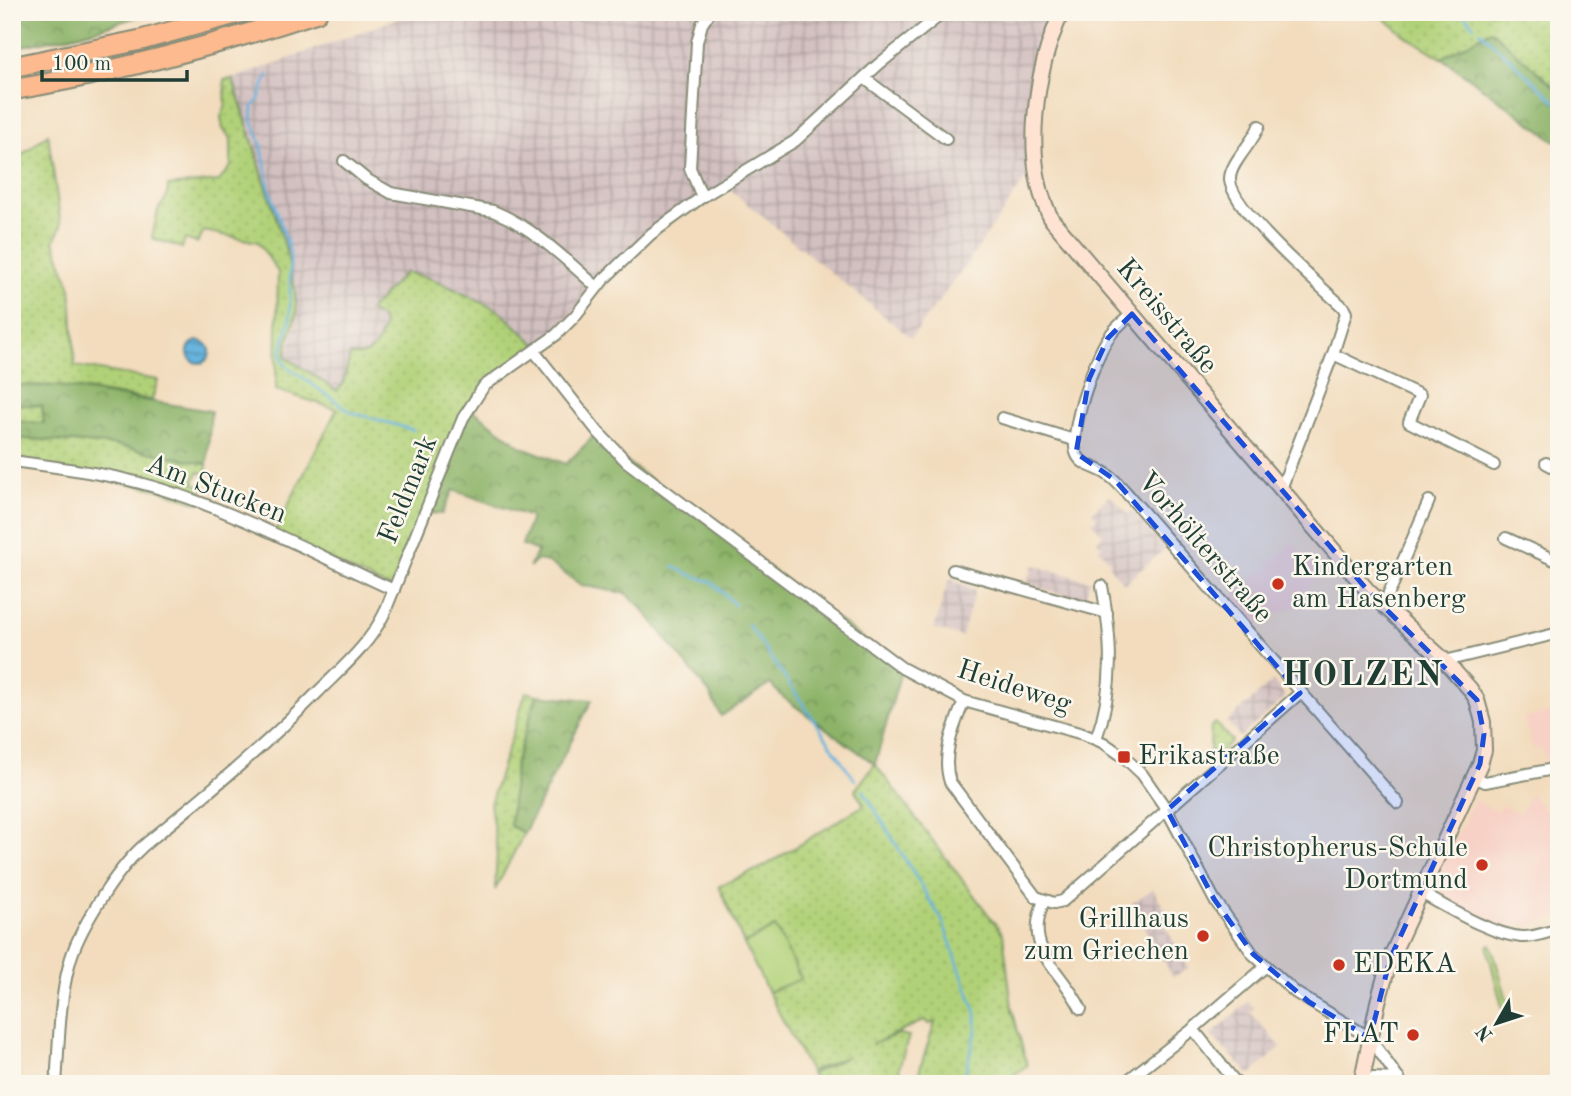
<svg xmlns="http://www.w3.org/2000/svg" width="1571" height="1096" viewBox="0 0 1571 1096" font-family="'Old Standard TT',serif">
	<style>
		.built { fill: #f7d1c6 }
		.industrial { fill: url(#industrial-grid) }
		.green { fill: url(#green-dots); stroke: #688756; stroke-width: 2 }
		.forest { fill: url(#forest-crowns); stroke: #56784e; stroke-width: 2 }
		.pitch { fill: #b1d178; stroke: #688756; stroke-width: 2 }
		.water { fill: url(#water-rules); stroke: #427889; stroke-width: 2 }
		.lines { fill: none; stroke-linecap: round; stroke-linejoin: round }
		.stream { stroke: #64b2de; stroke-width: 2.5 }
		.street-casing { stroke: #888c78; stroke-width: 14 }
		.secondary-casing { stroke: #888c78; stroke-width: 18 }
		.highway-casing { stroke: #888c78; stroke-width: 23 }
		.street { stroke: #fff; stroke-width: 10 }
		.secondary { stroke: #fee3d2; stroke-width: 14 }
		.highway { stroke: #fcba8e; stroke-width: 19 }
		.marked { fill: #1d4ed8; fill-opacity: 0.2; stroke: #1d4ed8; stroke-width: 5; stroke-dasharray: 14 9; stroke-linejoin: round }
		.poi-dot { fill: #c8321e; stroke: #fbf7ec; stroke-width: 2.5 }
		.labels { text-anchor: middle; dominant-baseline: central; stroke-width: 5; stroke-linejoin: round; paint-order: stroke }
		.street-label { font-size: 28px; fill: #1f3d34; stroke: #fbf7ec }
		.poi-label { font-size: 28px; fill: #1f3d34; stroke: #fbf7ec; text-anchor: start }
		.district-label { font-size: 35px; font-weight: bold; letter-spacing: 2px; fill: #1f3d34; stroke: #fbf7ec }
	</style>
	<defs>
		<pattern id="industrial-grid" width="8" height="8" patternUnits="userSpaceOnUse" patternTransform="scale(1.75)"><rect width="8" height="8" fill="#d2bfbf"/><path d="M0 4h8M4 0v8" fill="none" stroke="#aa9c9c"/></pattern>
		<pattern id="green-dots" width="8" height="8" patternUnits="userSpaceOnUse" patternTransform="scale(1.75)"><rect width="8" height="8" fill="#b1d178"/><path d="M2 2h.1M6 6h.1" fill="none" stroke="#98b468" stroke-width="1.8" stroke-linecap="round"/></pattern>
		<pattern id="forest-crowns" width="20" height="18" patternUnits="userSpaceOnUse" patternTransform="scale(1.75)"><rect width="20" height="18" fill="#8cb368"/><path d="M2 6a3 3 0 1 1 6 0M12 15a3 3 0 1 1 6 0" fill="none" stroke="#729356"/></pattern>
		<pattern id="water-rules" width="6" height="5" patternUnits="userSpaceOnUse" patternTransform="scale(1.75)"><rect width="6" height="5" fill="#64b2de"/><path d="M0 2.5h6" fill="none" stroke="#5292b5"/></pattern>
	</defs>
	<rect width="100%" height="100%" fill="#fbf7ec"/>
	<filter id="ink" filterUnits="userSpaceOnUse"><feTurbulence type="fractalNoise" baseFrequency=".0143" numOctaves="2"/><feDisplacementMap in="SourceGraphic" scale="14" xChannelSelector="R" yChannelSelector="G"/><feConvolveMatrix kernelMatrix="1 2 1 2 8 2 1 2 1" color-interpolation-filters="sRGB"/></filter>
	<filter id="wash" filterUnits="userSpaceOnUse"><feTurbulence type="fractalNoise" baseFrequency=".00686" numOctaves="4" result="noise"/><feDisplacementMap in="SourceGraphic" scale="28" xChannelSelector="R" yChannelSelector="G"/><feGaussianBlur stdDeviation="1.57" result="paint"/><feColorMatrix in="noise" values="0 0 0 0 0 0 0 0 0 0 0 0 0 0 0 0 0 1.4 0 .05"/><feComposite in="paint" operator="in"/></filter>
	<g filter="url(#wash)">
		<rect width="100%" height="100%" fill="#f2dcbd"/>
		<g class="built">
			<polygon points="1292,543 1319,571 1296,608 1286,609 1278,615 1273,611 1257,625 1232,596"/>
			<polygon points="1559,711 1559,764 1547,766 1542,748 1534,750 1523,718"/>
			<polygon points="1530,794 1559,825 1559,916 1532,925 1530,928 1517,921 1513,931 1439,897 1438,889 1433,886 1474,800 1498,812 1501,805 1519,814"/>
		</g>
		<g class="industrial">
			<polygon points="415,12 1052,12 1035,57 1030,86 1026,145 1029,174 969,261 911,338 724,185 651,234 539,347 370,312 381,318 385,327 372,352 364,356 350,355 343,384 337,392 287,357 298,312 296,290 285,246 233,79"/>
			<polygon points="1110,495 1128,514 1132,511 1165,549 1124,584 1108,565 1111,562 1099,549 1102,546 1097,541 1103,535 1092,522 1097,517 1092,512"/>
			<polygon points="1033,565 1090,581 1084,601 1027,584"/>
			<polygon points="949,579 975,590 962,637 934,629"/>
			<polygon points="1273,681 1286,697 1240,737 1227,722"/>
			<polygon points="1153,889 1168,915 1161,919 1189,968 1173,977 1131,904"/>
			<polygon points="1248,1002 1254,1008 1250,1012 1281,1047 1250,1075 1211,1035"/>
		</g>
		<g class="green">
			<polygon points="1377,12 1559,12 1559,91 1491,31 1442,58 1404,35"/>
			<path d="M233 79 285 247 295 290 297 312 288 342 286 357 337 391 343 384 350 355C374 357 376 347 384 327L381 318 369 311 405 272 435 280 498 310 539 347 484 386 394 590 273 535 337 409 276 390 278 272 258 242 204 231 197 243 185 239 182 248 152 238 158 210 167 197 168 186 219 181 231 166V138L223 129 221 117 226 105 224 80Z"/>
			<polygon points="48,134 61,226 54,241 71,288 75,366 158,380 152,400 58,386 12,385 12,159 18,158"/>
			<polygon points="12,404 42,406 44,424 12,421"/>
			<polygon points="12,438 115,445 207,464 206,474 198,472 194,483 203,487 199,503 161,490 12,461"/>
			<polygon points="526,692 537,695 515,764 510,826 524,833 495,890 497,851 490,804"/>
			<polygon points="1215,723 1232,741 1215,757 1210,751 1211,726"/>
			<polygon points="875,764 1003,934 1012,1008 1027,1066 999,1084 910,1084 916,1081 935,1022 928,1024 925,1020 871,1045 898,1034 909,1036 899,1068 904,1084 819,1084 811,1074 848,1056 810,1072 768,992 801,978 775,927 744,944 719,886 763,867 864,805 855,790"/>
			<polygon points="1491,944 1511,1014 1504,1015 1488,951 1488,946"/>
		</g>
		<g class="forest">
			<polygon points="12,12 153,12 81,34 12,48"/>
			<polygon points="1491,30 1559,91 1559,144 1442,58"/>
			<polygon points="12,385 58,386 211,411 207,464 115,445 12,438 12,421 44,423 42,406 12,404"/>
			<polygon points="469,407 522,447 566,464 598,432 627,462 902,668 875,764 784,698 770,684 721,716 710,694 641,607 627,594 581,585 548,562 538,560 529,567 538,551 522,545 531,517 453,490 442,514 430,513"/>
			<polygon points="537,695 592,700 524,833 510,826 515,764"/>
		</g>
		<polygon class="pitch" points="775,927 801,979 768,992 744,944"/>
		<circle class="water" cx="199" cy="352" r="11"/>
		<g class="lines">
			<g class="stream">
				<polyline points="1462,12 1474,26"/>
				<polyline points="1480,31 1559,105"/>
				<polyline points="268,75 259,99 253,107 252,120 262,147 269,187 290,253 290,319 281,354 285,365 351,412 413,430"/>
				<polyline points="673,566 688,574 712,582 735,605"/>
				<polyline points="748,624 855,780"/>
				<polyline points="863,790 942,920 976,1013 976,1032 962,1084"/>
			</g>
		</g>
	</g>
	<g filter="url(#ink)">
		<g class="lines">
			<g class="street-casing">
				<g id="street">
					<polyline points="864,78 946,139"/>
					<path d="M1259 126C1253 143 1231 162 1230 178 1228 207 1320 286 1343 307L1346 313 1333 354 1281 489"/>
					<path d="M344 161 366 179 391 193 493 211C533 227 565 259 597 287"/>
					<polyline points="702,197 690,168 697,42 702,24 710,12"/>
					<path d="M1132 314C1124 321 1115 327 1109 337 1095 356 1067 435 1077 455 1083 467 1098 467 1108 475 1117 481 1124 490 1131 498L1398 803"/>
					<polyline points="534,351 598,432 627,462 902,668 964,701 1083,734 1104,743 1124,757 1142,774 1167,810 1214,899 1253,954 1296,993 1370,1038 1402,1084"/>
					<polyline points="1333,354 1420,395 1409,422 1494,465"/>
					<polyline points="1002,418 1074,440"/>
					<path d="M12 461C51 466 90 471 128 480 220 502 308 551 394 590"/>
					<polyline points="1546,463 1559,470"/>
					<polyline points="1506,538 1559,562"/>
					<polyline points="953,570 1107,613"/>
					<polyline points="1383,607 1429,501"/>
					<polyline points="1445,661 1559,633"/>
					<path d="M964 701C954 726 941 755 950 782L1036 897 1054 903 1063 901 1300 693"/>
					<path d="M1096 739C1115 686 1112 640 1102 586"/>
					<polyline points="1475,777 1485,782 1559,768"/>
					<path d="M1421 893C1449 908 1490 934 1521 937 1534 938 1547 932 1559 929"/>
					<path d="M1044 901C1022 952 1062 969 1081 1009"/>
					<polyline points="1193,1029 1237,1084"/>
					<path d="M56 1084C59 1045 59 1003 69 965 77 931 116 871 142 847 204 796 263 748 319 691 343 667 369 645 384 614L463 418 484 386 556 335 575 316 604 279 651 234 702 197 795 141 879 64 944 12"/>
					<polyline points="1123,1084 1193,1029 1265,967"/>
					<polyline points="1362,1084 1373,1078 1399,1079"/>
				</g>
			</g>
			<g class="secondary-casing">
				<path id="secondary" d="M1062 12C1035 69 1021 163 1052 220L1369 592 1445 661 1470 689 1477 700 1483 722 1484 750 1480 764 1390 959 1378 1002 1361 1084"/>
			</g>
			<g class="highway-casing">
				<g id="highway">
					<polyline points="12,67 141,40 242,12"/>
					<path d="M12 90C116 72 217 45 317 12"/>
				</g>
			</g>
			<use href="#street" class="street"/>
			<use href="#secondary" class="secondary"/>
			<use href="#highway" class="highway"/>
		</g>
	</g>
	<path class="marked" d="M1132 314 1369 592 1477 700 1484 734 1480 764 1390 959 1370 1038 1309 1002 1253 954 1214 899 1167 810 1300 693 1115 480 1076 453 1089 379 1108 338Z"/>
	<g class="poi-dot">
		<circle cx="1278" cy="584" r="7"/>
		<rect x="1117" y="750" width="14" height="14" rx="3.5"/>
		<circle cx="1482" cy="865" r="7"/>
		<circle cx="1203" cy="936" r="7"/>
		<circle cx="1339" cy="965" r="7"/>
		<circle cx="1413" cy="1035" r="7"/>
	</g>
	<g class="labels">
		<g class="street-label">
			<text transform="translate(1166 317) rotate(50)">Kreisstraße</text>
			<text transform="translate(216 490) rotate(21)">Am Stucken</text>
			<text transform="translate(409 490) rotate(-68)">Feldmark</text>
			<text transform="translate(1204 548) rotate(49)">Vorhölterstraße</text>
			<text transform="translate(1014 688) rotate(18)">Heideweg</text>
		</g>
		<g class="poi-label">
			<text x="1292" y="568">Kindergarten<tspan x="1292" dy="32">am Hasenberg</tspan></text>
			<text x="1138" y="757">Erikastraße</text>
			<text x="1468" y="849" text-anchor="end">Christopherus-Schule<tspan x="1468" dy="32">Dortmund</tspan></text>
			<text x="1189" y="920" text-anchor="end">Grillhaus<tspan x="1189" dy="32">zum Griechen</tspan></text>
			<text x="1353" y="965">EDEKA</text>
			<text x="1399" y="1035" text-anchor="end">FLAT</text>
		</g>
		<g class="district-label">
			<text x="1363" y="675">HOLZEN</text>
		</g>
	</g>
	<rect width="1571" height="1096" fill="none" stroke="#fbf7ec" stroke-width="42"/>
	<g transform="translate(1497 1023) rotate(231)" stroke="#fbf7ec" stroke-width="5" paint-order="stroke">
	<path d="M0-5L12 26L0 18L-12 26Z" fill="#1f3d34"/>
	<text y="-10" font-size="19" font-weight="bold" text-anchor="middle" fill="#1f3d34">N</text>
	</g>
	<path d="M42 70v10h145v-10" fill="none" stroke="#1f3d34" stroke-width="3.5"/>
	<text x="52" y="70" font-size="21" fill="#1f3d34" stroke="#fbf7ec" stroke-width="5" paint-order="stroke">100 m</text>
</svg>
